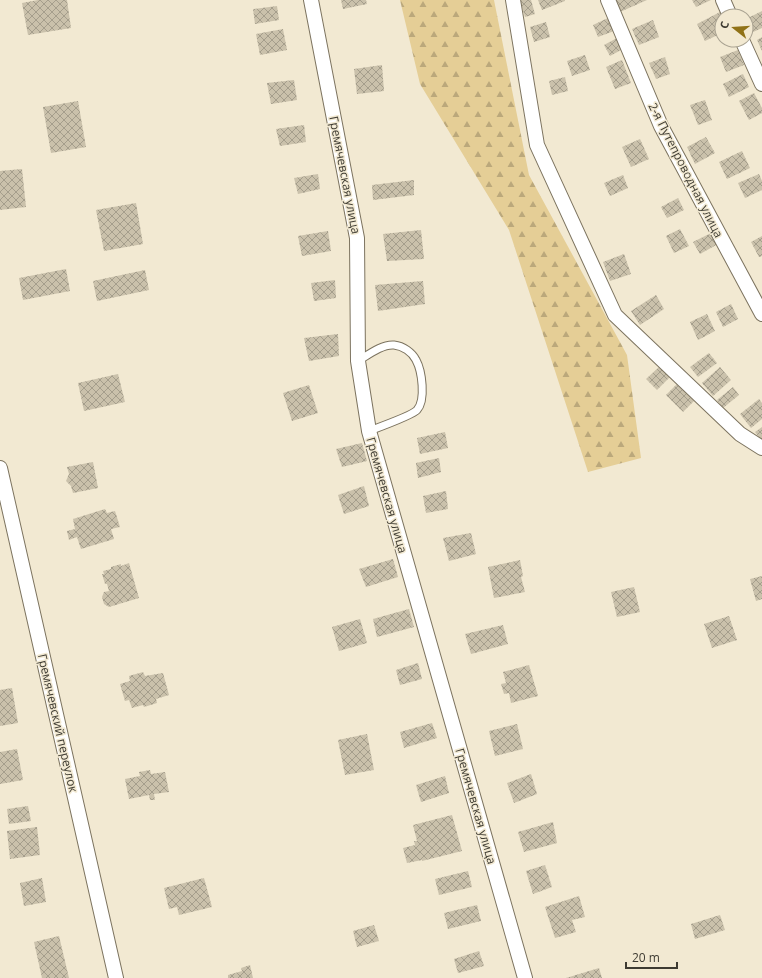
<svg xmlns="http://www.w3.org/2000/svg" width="762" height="978" viewBox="0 0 762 978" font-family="'Open Sans',sans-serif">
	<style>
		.forest { fill: url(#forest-firs) }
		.building { fill: url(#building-cross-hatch) }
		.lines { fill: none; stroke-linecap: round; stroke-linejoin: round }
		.service-casing { stroke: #7c735f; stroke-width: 9 }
		.minor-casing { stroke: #7c735f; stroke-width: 16 }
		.service { stroke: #fff; stroke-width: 7 }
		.minor { stroke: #fff; stroke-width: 14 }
		.labels { text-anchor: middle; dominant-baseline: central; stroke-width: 3; stroke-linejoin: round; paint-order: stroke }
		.street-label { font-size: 12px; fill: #3e3b32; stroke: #f2e9d2 }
	</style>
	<defs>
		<pattern id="forest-firs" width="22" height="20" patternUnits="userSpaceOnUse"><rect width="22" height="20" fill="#e5ce96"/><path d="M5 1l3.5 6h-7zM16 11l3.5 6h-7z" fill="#bba87b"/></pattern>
		<pattern id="building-cross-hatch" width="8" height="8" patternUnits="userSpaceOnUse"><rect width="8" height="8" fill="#cac1ab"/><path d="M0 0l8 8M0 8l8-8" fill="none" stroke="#a59e8c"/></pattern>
	</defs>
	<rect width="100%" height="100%" fill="#f2e9d2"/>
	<polygon class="forest" points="400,0 494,0 529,175 627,355 641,458 588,472 509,230 420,84"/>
	<g class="building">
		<polygon points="38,0 67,0 71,28 28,35 22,3"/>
		<polygon points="341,0 366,0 367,4 343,9"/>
		<polygon points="520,0 531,0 535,14 525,17"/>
		<polygon points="538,0 565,0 565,1 542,10"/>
		<polygon points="614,0 647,0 620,12"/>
		<polygon points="692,0 711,0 696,7"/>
		<polygon points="277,6 279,20 255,24 253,9"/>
		<polygon points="762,11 762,28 751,33 746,19"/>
		<polygon points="720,12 722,16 722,33 705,41 697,24"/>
		<polygon points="608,18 614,31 598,37 593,25"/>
		<polygon points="653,20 659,37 639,45 632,29"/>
		<polygon points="546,22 550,37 534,42 530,27"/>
		<polygon points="283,29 287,50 260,55 256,34"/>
		<polygon points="762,37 762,51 757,40"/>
		<polygon points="617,38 623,49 610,56 604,45"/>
		<polygon points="738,50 744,65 726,72 720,57"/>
		<polygon points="585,55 590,70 572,76 567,61"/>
		<polygon points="665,57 670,74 656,79 649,63"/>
		<polygon points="622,60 631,83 615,89 606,67"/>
		<polygon points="382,65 384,91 357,94 354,69"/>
		<polygon points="743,74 749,87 729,97 723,84"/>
		<polygon points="565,77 568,91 552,95 549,81"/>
		<polygon points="294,80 297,100 271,104 267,83"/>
		<polygon points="754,93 762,108 762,113 749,120 739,101"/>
		<polygon points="705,100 712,120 698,125 690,105"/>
		<polygon points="78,101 86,147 51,153 43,107"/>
		<polygon points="304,125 306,142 280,146 276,129"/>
		<polygon points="706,137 715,153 695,164 687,147"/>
		<polygon points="640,139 649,159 631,167 622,147"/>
		<polygon points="742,151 750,168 727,179 719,162"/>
		<polygon points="22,169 26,207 0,210 0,171"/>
		<polygon points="318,174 320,189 298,194 294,178"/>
		<polygon points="759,174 762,181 762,190 745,198 738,183"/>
		<polygon points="623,175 628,188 610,196 604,183"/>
		<polygon points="414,180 414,195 373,200 372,185"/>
		<polygon points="678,198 684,210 667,218 661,207"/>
		<polygon points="136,203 143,244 104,251 96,210"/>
		<polygon points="680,229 689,246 674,253 666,236"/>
		<polygon points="421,230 424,259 387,261 383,234"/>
		<polygon points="328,231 331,251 302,256 298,236"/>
		<polygon points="711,233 718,244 700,254 693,242"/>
		<polygon points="762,236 762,256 759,257 751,242"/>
		<polygon points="624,254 631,274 610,281 603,262"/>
		<polygon points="66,269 70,291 23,300 19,278"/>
		<polygon points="145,270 149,290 97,301 93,281"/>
		<polygon points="335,280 336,298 314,301 311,283"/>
		<polygon points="423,281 425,304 378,311 375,285"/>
		<polygon points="656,295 664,309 640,325 631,311"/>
		<polygon points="731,304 738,319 723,327 716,312"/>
		<polygon points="707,314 715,331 698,340 690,322"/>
		<polygon points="338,334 339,356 309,361 304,338"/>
		<polygon points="709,353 717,363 698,377 690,367"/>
		<polygon points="660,366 670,377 657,390 646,379"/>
		<polygon points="720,367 731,380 713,396 702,383"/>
		<polygon points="118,374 125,402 84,411 78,383"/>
		<polygon points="677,384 694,401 683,412 666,395"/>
		<polygon points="309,385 318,413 292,421 283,393"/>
		<polygon points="733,387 739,395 723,408 717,400"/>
		<polygon points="759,399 762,403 762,419 751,428 740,414"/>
		<polygon points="762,427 762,441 755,432"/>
		<polygon points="445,432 448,448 420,454 417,438"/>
		<polygon points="362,443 367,461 342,467 336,449"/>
		<polygon points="439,458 441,472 418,478 416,463"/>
		<polygon points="93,462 98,488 73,493 71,486 66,481 69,474 67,467"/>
		<polygon points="364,486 369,506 344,514 338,495"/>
		<polygon points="446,491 448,509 426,513 423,496"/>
		<polygon points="105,509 107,513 115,511 120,527 111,529 114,539 81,549 77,537 69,540 67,531 75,529 73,519"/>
		<polygon points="471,533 476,554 449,561 443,538"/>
		<polygon points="393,559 398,577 366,587 359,569"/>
		<polygon points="520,560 523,576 521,577 525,592 494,598 488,567"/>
		<polygon points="129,563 139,598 109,607 104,604 102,597 104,592 109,591 107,584 105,584 102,574 104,574 103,571 111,569 111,567 121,564 121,566"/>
		<polygon points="762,576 762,599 756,601 750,579"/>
		<polygon points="634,587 640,612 617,617 611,592"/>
		<polygon points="409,609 414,627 377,637 373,619"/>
		<polygon points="729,616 737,640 712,648 704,624"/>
		<polygon points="360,619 367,643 339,651 332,627"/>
		<polygon points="503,625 508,644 471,654 465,634"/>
		<polygon points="418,663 422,679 400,685 396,670"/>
		<polygon points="529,665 538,696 511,703 509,693 504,694 501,684 506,683 503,672"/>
		<polygon points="143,672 145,676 163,673 169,695 156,699 157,703 144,707 143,705 132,708 129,700 125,701 120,684 130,681 129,676"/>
		<polygon points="12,688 18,723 0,726 0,690"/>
		<polygon points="432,723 437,738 404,748 400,732"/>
		<polygon points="517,724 523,749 495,756 489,731"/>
		<polygon points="367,734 374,770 345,775 338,740"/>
		<polygon points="17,749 23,780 0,784 0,752"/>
		<polygon points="150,770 151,774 165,772 169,792 154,794 155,800 150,800 149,795 129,799 125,779 140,776 139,772"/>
		<polygon points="531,774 537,794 514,803 507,783"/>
		<polygon points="445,776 449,793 421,802 416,785"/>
		<polygon points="28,806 31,821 9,824 7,809"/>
		<polygon points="452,815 462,851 422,861 422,860 407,863 403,848 415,845 414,841 417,841 413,825"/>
		<polygon points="553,822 557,843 524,852 518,832"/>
		<polygon points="37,827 40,855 10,859 7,831"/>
		<polygon points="545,865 552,887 533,894 526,871"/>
		<polygon points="468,871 472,887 439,895 435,879"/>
		<polygon points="42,878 46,902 24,906 20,883"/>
		<polygon points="204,878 212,907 179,915 177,907 169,909 164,888"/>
		<polygon points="579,896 585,917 572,920 576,932 555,938 545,907"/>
		<polygon points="477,905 481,921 448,929 444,913"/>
		<polygon points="720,915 725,930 695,939 691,924"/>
		<polygon points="374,925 379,941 357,947 353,931"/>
		<polygon points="59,936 69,978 42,978 34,942"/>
		<polygon points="479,951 484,966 458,973 454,959"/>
		<polygon points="250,965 253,978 228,978 228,975 242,971 241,968"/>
		<polygon points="599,968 602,978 566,978"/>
	</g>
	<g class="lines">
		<g class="service-casing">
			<path id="service" d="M358 361C368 355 382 344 394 345 403 346 412 352 416 360 422 371 426 400 417 410 413 415 377 428 369 431"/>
		</g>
		<g class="minor-casing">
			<g id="minor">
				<polyline points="311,0 357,238 358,361 369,431 525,978"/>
				<polyline points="513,0 537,145 615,315 740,434 762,448"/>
				<polyline points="608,0 661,126 762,314"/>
				<polyline points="723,0 730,16"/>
				<polyline points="742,40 762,84"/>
				<polyline points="0,468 116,978"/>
			</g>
		</g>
		<use href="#service" class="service"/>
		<use href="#minor" class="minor"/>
	</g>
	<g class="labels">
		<g class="street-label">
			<text transform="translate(686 170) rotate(63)">2-я Путепроводная улица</text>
			<text transform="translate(345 175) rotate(79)">Гремячевская улица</text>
			<text transform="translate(387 495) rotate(74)">Гремячевская улица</text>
			<text transform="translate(58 723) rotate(77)">Гремячевский переулок</text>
			<text transform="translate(476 806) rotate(74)">Гремячевская улица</text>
		</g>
	</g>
	<g transform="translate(734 28) rotate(287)"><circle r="19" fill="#f2e9d2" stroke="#aaa392"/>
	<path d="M0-3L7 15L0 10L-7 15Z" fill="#907217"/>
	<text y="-6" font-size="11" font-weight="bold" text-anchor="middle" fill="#3e3b32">С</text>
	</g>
	<path d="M626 962v6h51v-6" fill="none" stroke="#3e3b32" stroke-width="2"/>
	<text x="632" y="962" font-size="12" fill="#3e3b32" stroke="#f2e9d2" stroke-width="3" paint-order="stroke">20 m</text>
</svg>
